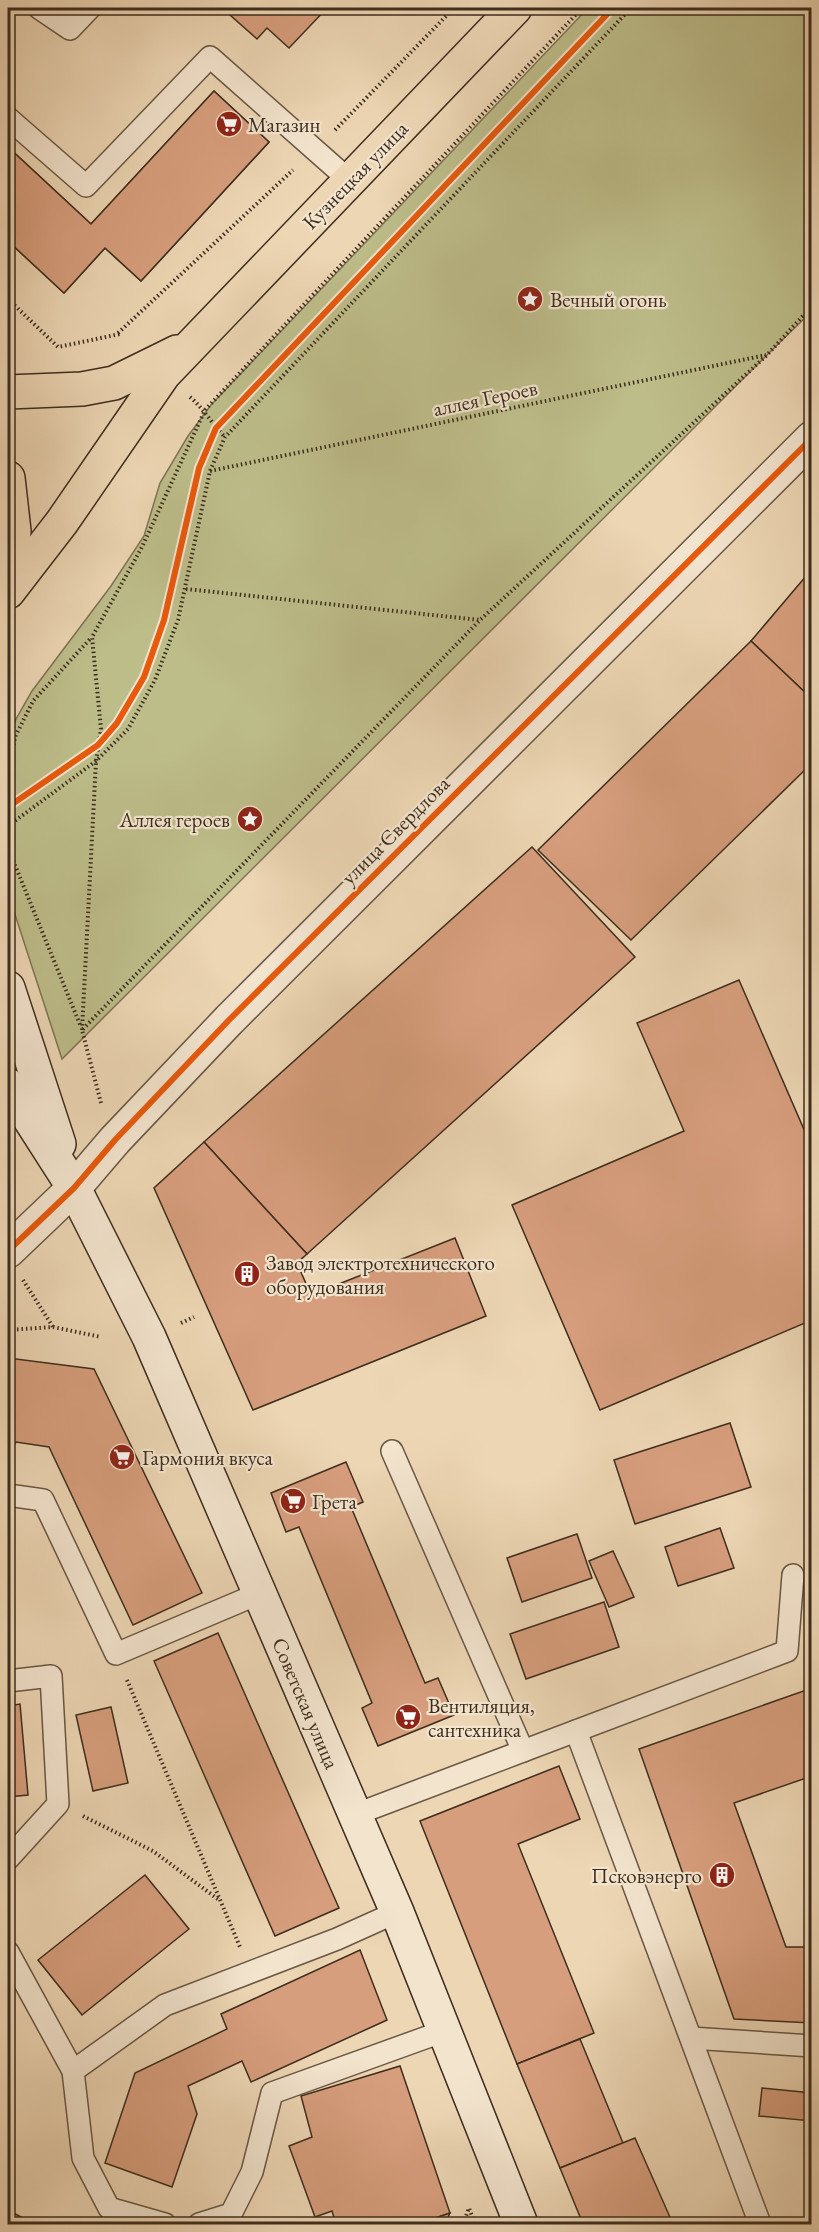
<svg xmlns="http://www.w3.org/2000/svg" width="819" height="2232" viewBox="0 0 819 2232" font-family="'EB Garamond',serif">
	<style>
		.green { fill: #bdbd8a; stroke: #7d7554; stroke-width: 1.5 }
		.building { fill: #d79e7d; stroke: #3d2d1e; stroke-width: 1.5 }
		.lines { fill: none; stroke-linecap: round; stroke-linejoin: round }
		.service-casing { stroke: #695744; stroke-width: 24 }
		.minor-casing { stroke: #695744; stroke-width: 36 }
		.secondary-casing { stroke: #3d2d1e; stroke-width: 36 }
		.primary-casing { stroke: #3d2d1e; stroke-width: 36 }
		.path { stroke: #3d2d1e; stroke-width: 4; stroke-dasharray: 1.5 3; stroke-linecap: butt }
		.service { stroke: #f3e4ce; stroke-width: 21 }
		.minor { stroke: #f3e4ce; stroke-width: 33 }
		.secondary { stroke: #f3e4ce; stroke-width: 33 }
		.primary { stroke: #edd6b4; stroke-width: 33 }
		.cycleway-casing { stroke: #f3e4ce; stroke-width: 10 }
		.cycleway { stroke: #e8590c; stroke-width: 6 }
		.labels { text-anchor: middle; dominant-baseline: central; stroke-width: 4.5; stroke-linejoin: round; paint-order: stroke }
		.poi-label { font-size: 21px; fill: #3d2d1e; stroke: #f3e4ce; text-anchor: start }
		.street-label { font-size: 21px; fill: #3d2d1e; stroke: #f3e4ce }
	</style>
	<rect width="100%" height="100%" fill="#edd6b4"/>
	<filter id="stains"><feTurbulence type="fractalNoise" baseFrequency=".00333" numOctaves="4"/><feColorMatrix values="0 0 0 0 .2 0 0 0 0 .09 0 0 0 0 .02 0 0 0 .5 -.17"/></filter>
	<radialGradient id="worn" r=".72"><stop offset=".6" stop-color="#630" stop-opacity="0"/><stop offset="1" stop-color="#630" stop-opacity=".3"/></radialGradient>
	<polygon class="green" points="588,8 811,8 811,312 767,355 62,1059 8,893 8,755 10,738 16,719 32,691 111,586 144,536 160,483 188,436 211,405"/>
	<g class="building">
		<polygon points="222,8 327,8 289,48 267,28 257,39"/>
		<polygon points="214,91 269,142 141,281 105,248 64,293 8,241 8,147 91,224"/>
		<polygon points="214,91 269,142 141,281 105,248 64,293 8,241 8,147 91,224"/>
		<polygon points="812,569 812,699 751,641"/>
		<polygon points="751,641 812,699 812,763 631,940 538,850"/>
		<polygon points="532,847 635,957 307,1254 204,1142"/>
		<polygon points="739,980 812,1148 812,1320 600,1410 512,1205 684,1131 637,1023"/>
		<polygon points="204,1142 307,1254 297,1263 311,1295 455,1238 486,1316 253,1410 154,1188"/>
		<polygon points="8,1358 94,1369 202,1593 133,1625 49,1447 16,1442 8,1454"/>
		<polygon points="730,1423 751,1487 635,1524 614,1460"/>
		<polygon points="346,1462 363,1502 351,1507 425,1683 438,1678 454,1715 378,1746 362,1708 372,1703 299,1527 286,1532 271,1493"/>
		<polygon points="720,1528 734,1568 678,1586 665,1547"/>
		<polygon points="577,1534 592,1578 522,1602 507,1558"/>
		<polygon points="613,1551 634,1597 609,1607 589,1561"/>
		<polygon points="604,1602 619,1647 526,1679 510,1634"/>
		<polygon points="218,1633 339,1908 275,1936 154,1661"/>
		<polygon points="812,1688 812,1776 734,1803 786,1947 812,1947 812,2023 734,2019 639,1749"/>
		<polygon points="20,1704 28,1795 8,1797 8,1706"/>
		<polygon points="111,1707 128,1783 93,1791 76,1715"/>
		<polygon points="559,1766 580,1819 518,1844 594,2033 517,2064 420,1821"/>
		<polygon points="145,1875 189,1929 82,2015 38,1960"/>
		<polygon points="360,1950 387,2020 251,2082 242,2061 188,2086 197,2114 172,2187 105,2163 135,2073 227,2029 221,2014"/>
		<polygon points="580,2039 623,2143 560,2168 517,2064"/>
		<polygon points="400,2066 450,2213 418,2224 336,2224 332,2211 315,2217 289,2146 312,2137 301,2096"/>
		<polygon points="762,2088 812,2093 812,2121 759,2116"/>
		<polygon points="635,2138 673,2224 583,2224 560,2168"/>
		<polygon points="8,2210 34,2224 8,2224"/>
		<polygon points="450,2213 445,2224 418,2224"/>
	</g>
	<g class="lines">
		<g class="service-casing">
			<g id="service">
				<polyline points="39,8 70,29 90,8"/>
				<polyline points="8,118 86,186 210,57 349,180"/>
				<polyline points="8,1495 43,1500 116,1654 258,1594"/>
				<polyline points="8,1681 51,1676 58,1804 8,1859"/>
				<polyline points="576,1731 760,2224"/>
				<polyline points="523,1751 787,1651 793,1575"/>
				<polyline points="354,1815 523,1751 392,1451"/>
				<polyline points="8,1952 73,2071 83,2158 109,2208 165,2224"/>
				<polyline points="691,2038 812,2046"/>
				<polyline points="73,2071 165,2005 337,1939 397,1912"/>
				<polyline points="199,2224 231,2214 252,2172 272,2093 444,2031"/>
			</g>
		</g>
		<g class="minor-casing">
			<polyline id="minor" points="8,1251 74,1188 115,1140 229,1020 812,438"/>
		</g>
		<g class="secondary-casing">
			<g id="secondary">
				<polyline points="8,988 59,1144"/>
				<polyline points="8,1085 74,1188 149,1337 397,1912 521,2224"/>
			</g>
		</g>
		<g class="primary-casing">
			<g id="primary">
				<polyline points="8,392 82,389 114,383 177,352"/>
				<polyline points="8,478 14,531 8,591"/>
				<polyline points="8,592 62,522 164,374 515,8"/>
			</g>
		</g>
		<g class="path">
			<polyline points="580,11 789,8"/>
			<polyline points="335,130 454,8"/>
			<polyline points="8,299 58,347 120,334"/>
			<polyline points="118,333 293,170"/>
			<path d="M190 397C204 409 212 424 225 437"/>
			<polyline points="210,471 766,355"/>
			<polyline points="186,589 480,620"/>
			<polyline points="8,776 15,737 33,701 91,638"/>
			<polyline points="8,826 96,761 128,729 155,680 178,620 210,471 225,437 631,8"/>
			<polyline points="8,848 81,1027"/>
			<polyline points="82,1030 96,761 101,729 92,637 142,547 205,410 582,8"/>
			<polyline points="101,1103 82,1030 480,620 767,355 812,306"/>
			<polyline points="23,1280 53,1327"/>
			<polyline points="181,1323 194,1317"/>
			<polyline points="8,1330 53,1327 101,1337"/>
			<polyline points="127,1680 240,1947"/>
			<polyline points="83,1816 153,1851 219,1900"/>
			<polyline points="463,2224 469,2208 475,2224"/>
		</g>
		<use href="#service" class="service"/>
		<use href="#minor" class="minor"/>
		<use href="#secondary" class="secondary"/>
		<use href="#primary" class="primary"/>
		<g class="cycleway-casing">
			<g id="cycleway">
				<polyline points="8,807 98,745 117,723 144,677 164,620 199,468 216,428 613,8"/>
				<polyline points="8,1251 74,1188 115,1140 229,1020 812,438"/>
			</g>
		</g>
		<use href="#cycleway" class="cycleway"/>
	</g>
	<defs>
		<g id="supermarket-disc" transform="scale(1.35)"><circle r="9.5" fill="#8f2418" stroke="#f3e4ce"/><path d="M-6-5.5h2.5l.6 2H6L4.5 2H-2.5L-4.4-4H-6ZM-1.5 3.2a1.3 1.3 0 1 0 .1 0ZM3 3.2a1.3 1.3 0 1 0 .1 0Z" fill="#fff"/></g>
		<g id="sight-disc" transform="scale(1.35)"><circle r="9.5" fill="#8f2418" stroke="#f3e4ce"/><path d="M0-6L1.8-2.2L6-1.7L2.9 1.2L3.7 5.4L0 3.3L-3.7 5.4L-2.9 1.2L-6-1.7L-1.8-2.2Z" fill="#fff"/></g>
		<g id="building-disc" transform="scale(1.35)"><circle r="9.5" fill="#8f2418" stroke="#f3e4ce"/><path d="M-4-6H4V6H1V3H-1V6H-4ZM-2.5-4.3h1.7v1.8h-1.7ZM.8-4.3h1.7v1.8H.8ZM-2.5-1h1.7V.8h-1.7ZM.8-1h1.7V.8H.8Z" fill="#fff"/></g>
	</defs>
	<g fill-rule="evenodd">
		<use href="#supermarket-disc" x="229" y="124"/>
		<use href="#sight-disc" x="530" y="299"/>
		<use href="#sight-disc" x="250" y="819"/>
		<use href="#building-disc" x="247" y="1274"/>
		<use href="#supermarket-disc" x="122" y="1457"/>
		<use href="#supermarket-disc" x="293" y="1501"/>
		<use href="#supermarket-disc" x="408" y="1717"/>
		<use href="#building-disc" x="722" y="1875"/>
	</g>
	<g class="labels">
		<g class="poi-label">
			<text x="248" y="124">Магазин</text>
			<text x="550" y="299">Вечный огонь</text>
			<text x="230" y="819" text-anchor="end">Аллея героев</text>
			<text x="266" y="1262">Завод электротехнического<tspan x="266" dy="24">оборудования</tspan></text>
			<text x="142" y="1457">Гармония вкуса</text>
			<text x="312" y="1501">Грета</text>
			<text x="428" y="1705">Вентиляция,<tspan x="428" dy="24">сантехника</tspan></text>
			<text x="702" y="1875" text-anchor="end">Псковэнерго</text>
		</g>
		<g class="street-label">
			<text transform="translate(355 175) rotate(-46)">Кузнецкая улица</text>
			<text transform="translate(485 398) rotate(-12)">аллея Героев</text>
			<text transform="translate(395 830) rotate(-45)">улица Свердлова</text>
			<text transform="translate(306 1703) rotate(67)">Советская улица</text>
		</g>
	</g>
	<rect width="819" height="2232" fill="none" stroke="#edd6b4" stroke-width="30"/>
	<rect x="9" y="9" width="801" height="2214" fill="none" stroke="#3d2d1e" stroke-width="3"/>
	<rect x="15" y="15" width="789" height="2202" fill="none" stroke="#3d2d1e" stroke-width="1.5"/>
	<rect width="100%" height="100%" filter="url(#stains)"/>
	<rect width="100%" height="100%" fill="url(#worn)"/>
</svg>
